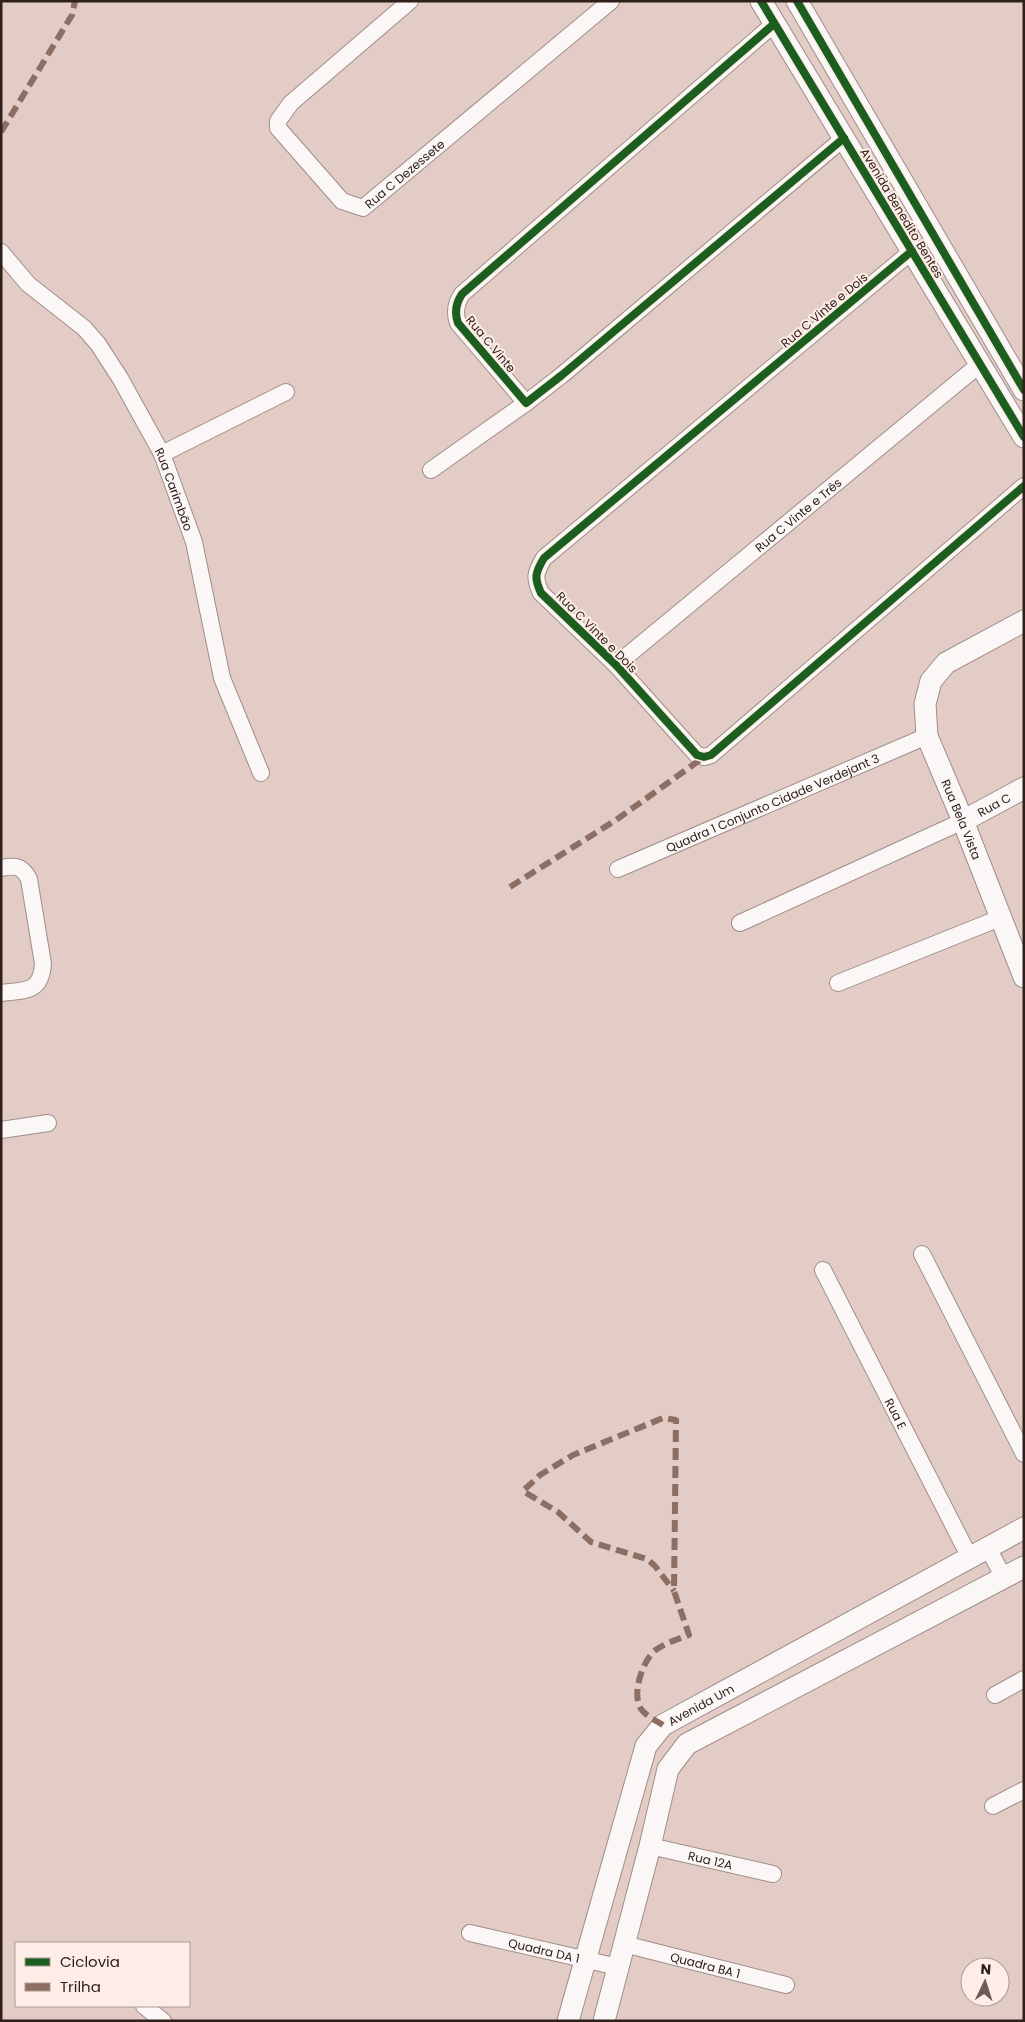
<svg xmlns="http://www.w3.org/2000/svg" width="1025" height="2022" viewBox="0 0 1025 2022" font-family="Poppins,sans-serif">
	<style>
		.lines { fill: none; stroke-linecap: round; stroke-linejoin: round }
		.minor-casing { stroke: #9f8e89; stroke-width: 18 }
		.tertiary-casing { stroke: #9f8e89; stroke-width: 23 }
		.minor { stroke: #fbf7f6; stroke-width: 16 }
		.tertiary { stroke: #fbf7f6; stroke-width: 21 }
		.quiet { stroke: #8d6e63; stroke-width: 6; stroke-dasharray: 12 6; stroke-linecap: butt }
		.cycleway-casing { stroke: #feede7; stroke-width: 11 }
		.cycleway { stroke: #1b5e20; stroke-width: 8 }
		.labels { text-anchor: middle; dominant-baseline: central; stroke-width: 4; stroke-linejoin: round; paint-order: stroke }
		.street-label { font-size: 12px; fill: #2f201b; stroke: #feede7 }
	</style>
	<rect width="100%" height="100%" fill="#e2ccc5"/>
	<g class="lines">
		<g class="minor-casing">
			<g id="minor">
				<path id="s1" d="M410 1 291 103 278 121V128L342 201 363 208 611 1"/>
				<path d="M774 24 462 294C456 303 454 312 458 323L526 403 562 375 844 138"/>
				<path d="M912 251 544 558C535 573 534 578 541 593L616 665 697 755 704 757 711 755 1024 486"/>
				<path id="s2" d="M1 252 28 284 84 328 98 344 120 378 162 454 194 542 222 678 261 773"/>
				<polyline points="162,454 286,392"/>
				<polyline points="431,470 526,403"/>
				<path id="s3" d="M616 665 980 364"/>
				<path d="M1 868C16 865 22 866 29 879L43 964C41 993 25 990 1 993"/>
				<path id="s4" d="M618 869 927 736"/>
				<polyline points="740,923 963,821"/>
				<polyline points="838,983 1000,918"/>
				<polyline points="1,1130 48,1123"/>
				<polyline points="922,1254 1024,1454"/>
				<path id="s5" d="M823 1270 970 1558"/>
				<polyline points="988,1548 1004,1578"/>
				<polyline points="995,1695 1024,1679"/>
				<polyline points="993,1806 1024,1790"/>
				<path id="s6" d="M650 1846 773 1874"/>
				<path id="s7" d="M470 1933 618 1967"/>
				<path id="s8" d="M624 1944 786 1985"/>
				<polyline points="144,2006 163,2021"/>
			</g>
		</g>
		<g class="tertiary-casing">
			<g id="tertiary">
				<polyline points="761,1 1024,437"/>
				<polyline points="797,1 1024,390"/>
				<path id="s9" d="M1024 621 946 663 931 681 925 704 927 736 963 821 1024 977"/>
				<path id="s10" d="M963 821 1024 788"/>
				<path id="s11" d="M568 2021 646 1746 663 1725 1024 1528"/>
				<polyline points="604,2021 650,1846 668,1769 687,1744 1024,1567"/>
			</g>
		</g>
		<use href="#minor" class="minor"/>
		<use href="#tertiary" class="tertiary"/>
		<g class="quiet">
			<polyline points="1,132 72,15 75,1"/>
			<polyline points="510,887 616,820 704,757"/>
			<path d="M663 1725C655 1720 646 1716 641 1709 631 1694 643 1658 657 1649 666 1643 678 1639 689 1635L674 1591 676 1420 663 1418 573 1455 540 1475 523 1491 558 1512 591 1542 647 1559 655 1566 674 1591"/>
		</g>
		<g class="cycleway-casing">
			<g id="cycleway">
				<polyline points="761,1 1024,437"/>
				<polyline points="797,1 1024,390"/>
				<path d="M774 24 462 294C456 303 454 312 458 323L526 403 562 375 844 138"/>
				<path d="M912 251 544 558C535 573 534 578 541 593L616 665 697 755 704 757 711 755 1024 486"/>
			</g>
		</g>
		<use href="#cycleway" class="cycleway"/>
	</g>
	<g class="labels">
		<g class="street-label">
			<text stroke="none"><textPath href="#s1" startOffset="359">Rua C Dezessete</textPath></text>
			<text transform="translate(902 213) rotate(59)">Avenida Benedito Bentes</text>
			<text transform="translate(824 310) rotate(-40)">Rua C Vinte e Dois</text>
			<text transform="translate(491 344) rotate(50)">Rua C Vinte</text>
			<text stroke="none"><textPath href="#s2" startOffset="299">Rua Carimbão</textPath></text>
			<text stroke="none"><textPath href="#s3" startOffset="236">Rua C Vinte e Três</textPath></text>
			<text transform="translate(597 632) rotate(45)">Rua C Vinte e Dois</text>
			<text stroke="none"><textPath href="#s4" startOffset="168">Quadra 1 Conjunto Cidade Verdejant 3</textPath></text>
			<text stroke="none"><textPath href="#s10" startOffset="35">Rua C</textPath></text>
			<text stroke="none"><textPath href="#s9" startOffset="258">Rua Bela Vista</textPath></text>
			<text stroke="none"><textPath href="#s5" startOffset="161">Rua E</textPath></text>
			<text stroke="none"><textPath href="#s11" startOffset="356">Avenida Um</textPath></text>
			<text stroke="none"><textPath href="#s6" startOffset="62">Rua 12A</textPath></text>
			<text stroke="none"><textPath href="#s7" startOffset="76">Quadra DA 1</textPath></text>
			<text stroke="none"><textPath href="#s8" startOffset="84">Quadra BA 1</textPath></text>
		</g>
	</g>
	<rect width="1025" height="2022" fill="none" stroke="#2f201b" stroke-width="5"/>
	<rect x="15" y="1942" width="175" height="65" fill="#feede7" stroke="#ab9b95"/>
	<rect x="25" y="1958" width="25" height="8" fill="#1b5e20" stroke="#ab9b95"/>
	<text x="60" y="1967" font-size="15" fill="#2f201b">Ciclovia</text>
	<rect x="25" y="1983" width="25" height="8" fill="#8d6e63" stroke="#ab9b95"/>
	<text x="60" y="1992" font-size="15" fill="#2f201b">Trilha</text>
	<g transform="translate(985 1982) rotate(4)"><circle r="24" fill="#feede7" stroke="#ab9b95"/>
	<path d="M0-4L9 19L0 12L-9 19Z" fill="#6e5c56"/>
	<text y="-8" font-size="14" font-weight="bold" text-anchor="middle" fill="#2f201b">N</text>
	</g>
</svg>
